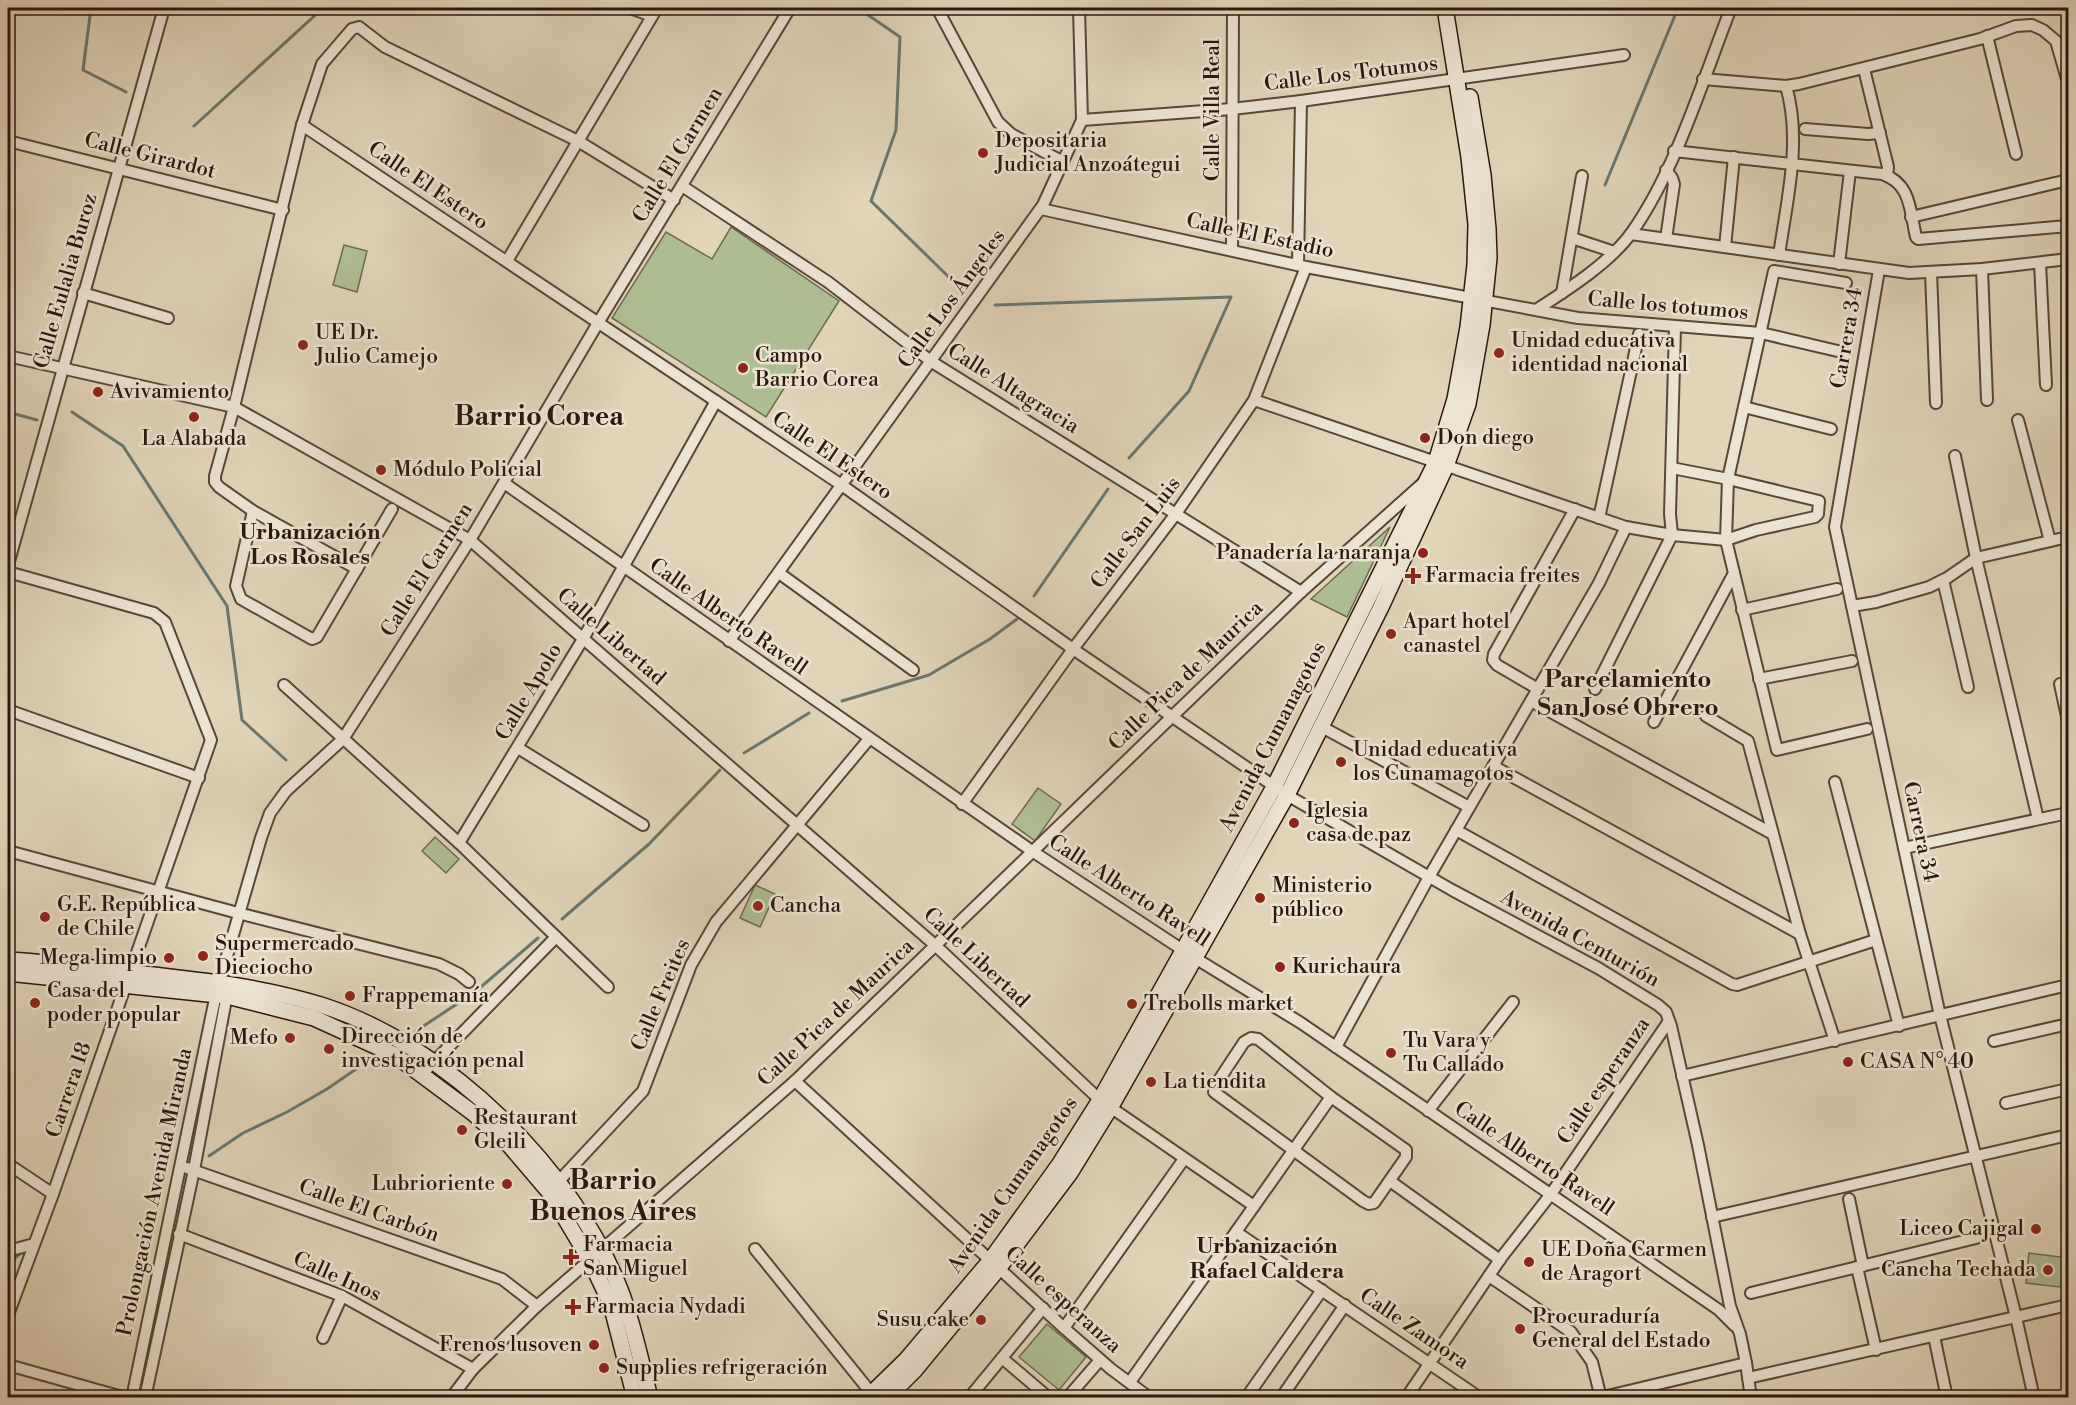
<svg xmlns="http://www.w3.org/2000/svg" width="2076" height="1405" viewBox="0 0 2076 1405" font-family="'Libre Bodoni',serif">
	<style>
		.green { fill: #afbd92; stroke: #6e6a50; stroke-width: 1.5 }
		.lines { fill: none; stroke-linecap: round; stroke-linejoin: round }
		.stream { stroke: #6b776d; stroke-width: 3 }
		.street-casing { stroke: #5a4638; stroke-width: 14 }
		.secondary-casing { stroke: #2d160d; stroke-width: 18 }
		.street { stroke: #ece3d1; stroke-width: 10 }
		.secondary { stroke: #ece3d1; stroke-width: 15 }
		.poi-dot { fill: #8f2418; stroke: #ece3d1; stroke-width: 2 }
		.labels { text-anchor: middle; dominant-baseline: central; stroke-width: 5; stroke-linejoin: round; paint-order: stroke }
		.street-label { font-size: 21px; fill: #2d160d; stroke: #ece3d1 }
		.poi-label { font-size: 21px; fill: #2d160d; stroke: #ece3d1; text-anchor: start }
		.neighbourhood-label { font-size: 22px; font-weight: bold; fill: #2d160d; stroke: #ece3d1 }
		.quarter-label { font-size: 24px; font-weight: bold; fill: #2d160d; stroke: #ece3d1 }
		.district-label { font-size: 27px; font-weight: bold; fill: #2d160d; stroke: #ece3d1 }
	</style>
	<rect width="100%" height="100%" fill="#e1d4b8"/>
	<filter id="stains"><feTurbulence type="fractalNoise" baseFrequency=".00333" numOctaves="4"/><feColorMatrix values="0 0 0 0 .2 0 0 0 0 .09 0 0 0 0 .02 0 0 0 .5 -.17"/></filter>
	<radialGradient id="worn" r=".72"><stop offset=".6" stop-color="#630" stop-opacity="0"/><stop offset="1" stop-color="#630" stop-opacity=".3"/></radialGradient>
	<g class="green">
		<polygon points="731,227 839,301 766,417 612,318 666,232 712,259"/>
		<polygon points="344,245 367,251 357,292 333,285"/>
		<polygon points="1390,527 1347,617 1311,599"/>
		<polygon points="1038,788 1061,804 1035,841 1012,824"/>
		<polygon points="435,837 459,859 446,873 422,851"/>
		<polygon points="755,885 775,894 760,927 740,918"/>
		<polygon points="2029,1253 2068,1258 2068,1288 2026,1283"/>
		<polygon points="1047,1324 1086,1357 1059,1390 1019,1357"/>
	</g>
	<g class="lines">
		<g class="stream">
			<polyline points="91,8 83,70 126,92"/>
			<polyline points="858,8 900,37 896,130 871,201 959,287"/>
			<polyline points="194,126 323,8"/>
			<polyline points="1605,185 1678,8"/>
			<polyline points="995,305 1231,297 1189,391 1129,458"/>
			<polyline points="8,412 37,420"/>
			<polyline points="72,412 123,446 227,606 242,720 286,760"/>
			<polyline points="1034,596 1108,489"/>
			<polyline points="842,701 929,675 990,639 1017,619"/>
			<polyline points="744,753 809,713"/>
			<polyline points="562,919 649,844 720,770"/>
			<polyline points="416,1031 475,992 538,938"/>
			<polyline points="209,1156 243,1133 287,1112 327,1089 378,1054"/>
			<polyline points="8,1264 22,1252"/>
		</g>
		<g class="street-casing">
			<g id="street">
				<polyline points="630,8 652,16"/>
				<polyline points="937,8 998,122 1011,134 1063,162"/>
				<polyline points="1987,36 2016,154"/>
				<polyline points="1864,69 1888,167 1887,176"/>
				<polyline points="1703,79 1786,86 1799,84 1980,39 2016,26 2032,25 2043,30 2056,41 2068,82"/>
				<polyline points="1082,120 1232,109 1301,101 1624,55"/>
				<polyline points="302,125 843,486 1073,649 1287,795 1452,890 1598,968 1658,1005 1666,1012 1671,1026 1698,1145 1730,1306 1740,1334 1746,1363 1751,1398"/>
				<polyline points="1805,129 1868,134 1880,133"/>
				<polyline points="8,141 283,210"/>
				<path d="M1674 151 1882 174C1911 183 1910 211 1916 237L1918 239 2068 226"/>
				<polyline points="1666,170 1672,178 1674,184 1666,239"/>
				<polyline points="682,186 828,282 932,362 1301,592"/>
				<polyline points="1041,209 1306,267 1578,318 1761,333 1846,353"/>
				<polyline points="1911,217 2068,180"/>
				<polyline points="1631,234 1909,273 1982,269 2068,259"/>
				<polyline points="1572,238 1614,252"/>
				<polyline points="1725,247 1734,157"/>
				<polyline points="1232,249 1233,8"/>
				<path d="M1779 255C1787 200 1802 140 1786 86"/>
				<polyline points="507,261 657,8"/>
				<polyline points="2040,263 2046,385"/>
				<polyline points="1839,264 1850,171"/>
				<polyline points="1298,265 1301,101"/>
				<polyline points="1982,269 1987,400"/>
				<polyline points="1879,270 1835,527 1939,1011 2016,1317 2034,1398"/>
				<polyline points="1931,272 1936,403"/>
				<polyline points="1846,283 1774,271 1728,479 1726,540 1777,750 1867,729"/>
				<polyline points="83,293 168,318"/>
				<polyline points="1562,293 1582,176"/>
				<path d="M1536 310C1567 290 1611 262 1632 232 1676 170 1703 79 1731 8"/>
				<polyline points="8,356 234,407 470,540 936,946 1100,1100 1254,1206"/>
				<polyline points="1254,400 1626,527 1672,535 1726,540 1756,530 1815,517 1818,514 1819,501 1728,479 1672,468"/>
				<polyline points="1744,407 1831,429"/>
				<polyline points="2018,420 2050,541"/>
				<polyline points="1955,456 1976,558 2038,819"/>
				<polyline points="504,483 1032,851 1195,958 1301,1023 1719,1310 1735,1326"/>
				<polyline points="253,511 236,586 241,599 312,639 317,637 392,509"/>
				<polyline points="1599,518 1639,334"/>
				<polyline points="8,565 164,8"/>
				<polyline points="357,569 253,511 219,487 215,482 215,476 234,407 302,125 322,64 352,29 359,27 385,47 578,141 674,200"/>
				<polyline points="8,572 154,613 165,622 211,740 53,1194 8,1315"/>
				<polyline points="779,573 913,670"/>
				<polyline points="1943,580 1968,687"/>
				<polyline points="1852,606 1876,602 1929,587 1947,578 1976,558 2068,537"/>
				<polyline points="1742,610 1837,589"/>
				<polyline points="729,641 1043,205 1082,120 1079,8"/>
				<polyline points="1759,679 1852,661"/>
				<polyline points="2060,684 2068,721"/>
				<polyline points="284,685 459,843 608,987"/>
				<polyline points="1538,689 1497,665 1493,660 1494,654 1575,509"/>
				<polyline points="1595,689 1672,535 1670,514 1675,327"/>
				<polyline points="1531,701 1771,833"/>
				<polyline points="8,710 199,778"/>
				<polyline points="1706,716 1748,741 1800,934 1835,1041"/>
				<polyline points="1654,722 1734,573"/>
				<polyline points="1322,727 1469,807"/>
				<polyline points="518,748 643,825"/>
				<polyline points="1493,766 1800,934"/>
				<polyline points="1835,782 1899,1026"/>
				<polyline points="962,804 1073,649 1175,515 1254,400 1306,267"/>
				<polyline points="1456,830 1732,984 1737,985 1876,940"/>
				<polyline points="459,843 583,639 716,401"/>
				<polyline points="1904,848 2068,813"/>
				<polyline points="8,851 238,913 439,964 459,974 469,982"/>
				<polygon points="1251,1038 1258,1039 1331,1097 1406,1150 1406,1157 1374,1203 1369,1204 1363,1201 1214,1092 1215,1086 1244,1042"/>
				<polyline points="1994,1041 2068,1024"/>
				<polyline points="1336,1047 1429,877 1599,583 1626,527"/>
				<polyline points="428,1068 556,937"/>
				<polyline points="1682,1076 2068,985"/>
				<polyline points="795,1081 1064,1328 1111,1369 1150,1398"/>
				<polyline points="2006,1103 2068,1089"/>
				<polyline points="1428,1111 1513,1002"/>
				<polyline points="8,1164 53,1194"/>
				<polyline points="187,1168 502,1279 537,1306"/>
				<polyline points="1390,1181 1500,1260"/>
				<polyline points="558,1182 643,1091 691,965 716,922 869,739"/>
				<polyline points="1849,1199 1863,1266"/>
				<polyline points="1712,1217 2068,1135"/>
				<polyline points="1236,1232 1480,1398"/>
				<polyline points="179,1234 342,1296 473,1369"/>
				<polyline points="755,1249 872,1394"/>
				<polyline points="8,1251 34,1244"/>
				<polyline points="1857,1267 1876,1350"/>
				<polyline points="1489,1276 1571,1332 1592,1362 1601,1398"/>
				<polyline points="1751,1293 1976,1238"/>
				<polyline points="1064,1328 1184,1159"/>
				<polyline points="1934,1336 1947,1398"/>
				<polyline points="323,1338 342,1296"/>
				<polyline points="1002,1358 1049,1398"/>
				<polyline points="8,1365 126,1398"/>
				<polyline points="1748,1378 2068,1305"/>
				<polyline points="1130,1382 1331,1097"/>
				<polyline points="132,1398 216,994 261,838 270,813 286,791 343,739 470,540 598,323 790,8"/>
				<polyline points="145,1398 194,1170 228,989"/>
				<polyline points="451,1398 473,1369 537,1306 795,1081 1301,592 1423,483"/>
				<polyline points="969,1398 1043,1308"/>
				<polyline points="1067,1398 1100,1360"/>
				<polyline points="1246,1398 1322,1290"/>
				<polyline points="1281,1398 1345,1305"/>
				<polyline points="1406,1398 1501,1258 1551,1194 1669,1021"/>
				<polyline points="1599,1398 1746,1363"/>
			</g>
		</g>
		<g class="secondary-casing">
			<g id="secondary">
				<path d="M8 960C50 962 92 968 134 973 199 980 259 986 321 1005 447 1045 574 1169 621 1292 634 1326 641 1362 650 1398"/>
				<polyline points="8,973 227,996 314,1018 395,1055 473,1113 510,1146 550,1193 590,1260 611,1304 635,1398"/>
				<polyline points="867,1398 906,1360 990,1261 1059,1165 1100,1100 1274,787 1436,462 1455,399 1468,327 1475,265 1476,224 1469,157 1445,8"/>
				<polyline points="887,1398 914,1371 998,1269 1070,1173 1110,1108 1287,795 1381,607 1446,466 1468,404 1482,325 1489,258 1488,229 1483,175 1470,97"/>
			</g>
		</g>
		<use href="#street" class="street"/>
		<use href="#secondary" class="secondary"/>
	</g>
	<g class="poi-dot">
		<circle cx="983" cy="153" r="6"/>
		<circle cx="303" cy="345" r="6"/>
		<circle cx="1499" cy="353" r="6"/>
		<circle cx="743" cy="368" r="6"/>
		<circle cx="98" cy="392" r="6"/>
		<circle cx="194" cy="417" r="6"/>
		<circle cx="1425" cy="438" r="6"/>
		<circle cx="381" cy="470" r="6"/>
		<circle cx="1423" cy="553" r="6"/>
		<path d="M1410 567h6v6h6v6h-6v6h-6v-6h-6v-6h6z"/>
		<circle cx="1391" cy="634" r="6"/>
		<circle cx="1341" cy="762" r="6"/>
		<circle cx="1294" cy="823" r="6"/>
		<circle cx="1260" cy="898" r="6"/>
		<circle cx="758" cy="906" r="6"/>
		<circle cx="45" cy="917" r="6"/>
		<circle cx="203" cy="956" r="6"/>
		<circle cx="169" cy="958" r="6"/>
		<circle cx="1280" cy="967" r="6"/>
		<circle cx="350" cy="996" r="6"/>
		<circle cx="35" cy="1003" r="6"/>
		<circle cx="1132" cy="1004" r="6"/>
		<circle cx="290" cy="1038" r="6"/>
		<circle cx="329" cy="1049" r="6"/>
		<circle cx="1391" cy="1053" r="6"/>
		<circle cx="1848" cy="1062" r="6"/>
		<circle cx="1151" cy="1082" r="6"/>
		<circle cx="462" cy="1130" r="6"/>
		<circle cx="507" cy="1184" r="6"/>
		<circle cx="2036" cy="1229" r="6"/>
		<path d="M568 1248h6v6h6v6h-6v6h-6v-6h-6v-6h6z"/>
		<circle cx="1529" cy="1262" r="6"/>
		<circle cx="2048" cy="1270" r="6"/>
		<path d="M570 1298h6v6h6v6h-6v6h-6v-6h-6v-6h6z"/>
		<circle cx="981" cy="1320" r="6"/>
		<circle cx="1520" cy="1329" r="6"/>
		<circle cx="594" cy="1345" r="6"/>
		<circle cx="604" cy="1368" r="6"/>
	</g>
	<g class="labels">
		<g class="street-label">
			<text transform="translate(1351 74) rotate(-7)">Calle Los Totumos</text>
			<text transform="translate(1213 110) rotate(-90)">Calle Villa Real</text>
			<text transform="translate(678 155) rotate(-59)">Calle El Carmen</text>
			<text transform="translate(150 156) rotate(14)">Calle Girardot</text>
			<text transform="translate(428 186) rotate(34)">Calle El Estero</text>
			<text transform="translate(1260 236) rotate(12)">Calle El Estadio</text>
			<text transform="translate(66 281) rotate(-74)">Calle Eulalia Buroz</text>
			<text transform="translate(952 299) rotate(-54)">Calle Los Ángeles</text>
			<text transform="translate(1668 306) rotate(5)">Calle los totumos</text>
			<text transform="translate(1847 338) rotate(-80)">Carrera 34</text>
			<text transform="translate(1013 389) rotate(32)">Calle Altagracia</text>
			<text transform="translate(832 456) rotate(34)">Calle El Estero</text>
			<text transform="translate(1136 533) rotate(-53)">Calle San Luis</text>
			<text transform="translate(427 570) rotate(-58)">Calle El Carmen</text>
			<text transform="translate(728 617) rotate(35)">Calle Alberto Ravell</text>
			<text transform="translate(611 637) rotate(41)">Calle Libertad</text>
			<text transform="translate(1186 676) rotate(-44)">Calle Pica de Maurica</text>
			<text transform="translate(529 692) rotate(-59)">Calle Apolo</text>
			<text transform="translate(1273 737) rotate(-63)">Avenida Cumanagotos</text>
			<text transform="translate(1920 832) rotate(78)">Carrera 34</text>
			<text transform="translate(1129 891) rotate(33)">Calle Alberto Ravell</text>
			<text transform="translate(1580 939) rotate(29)">Avenida Centurión</text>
			<text transform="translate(976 958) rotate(43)">Calle Libertad</text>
			<text transform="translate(661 995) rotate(-67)">Calle Freites</text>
			<text transform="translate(836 1013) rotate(-43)">Calle Pica de Maurica</text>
			<text transform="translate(1604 1081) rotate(-56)">Calle esperanza</text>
			<text transform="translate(69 1090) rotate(-71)">Carrera 18</text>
			<text transform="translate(1534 1159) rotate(34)">Calle Alberto Ravell</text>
			<text transform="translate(1013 1185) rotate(-55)">Avenida Cumanagotos</text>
			<text transform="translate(155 1192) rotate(-78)">Prolongación Avenida Miranda</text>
			<text transform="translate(369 1211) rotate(20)">Calle El Carbón</text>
			<text transform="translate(337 1277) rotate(24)">Calle Inos</text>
			<text transform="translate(1063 1300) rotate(42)">Calle esperanza</text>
			<text transform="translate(1414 1329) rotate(34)">Calle Zamora</text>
		</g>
		<g class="poi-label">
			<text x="995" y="141">Depositaria<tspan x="995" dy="24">Judicial Anzoátegui</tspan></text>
			<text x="315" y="333">UE Dr.<tspan x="315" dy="24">Julio Camejo</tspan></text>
			<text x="1511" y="341">Unidad educativa<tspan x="1511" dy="24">identidad nacional</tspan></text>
			<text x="755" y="356">Campo<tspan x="755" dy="24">Barrio Corea</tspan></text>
			<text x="110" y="392">Avivamiento</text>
			<text x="1437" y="438">Don diego</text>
			<text x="194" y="439" text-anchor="middle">La Alabada</text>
			<text x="393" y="470">Módulo Policial</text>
			<text x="1411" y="553" text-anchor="end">Panadería la naranja</text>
			<text x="1425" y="576">Farmacia freites</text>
			<text x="1403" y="622">Apart hotel<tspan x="1403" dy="24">canastel</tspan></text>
			<text x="1353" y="750">Unidad educativa<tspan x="1353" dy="24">los Cunamagotos</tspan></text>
			<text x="1306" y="811">Iglesia<tspan x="1306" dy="24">casa de paz</tspan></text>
			<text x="1272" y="886">Ministerio<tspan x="1272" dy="24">público</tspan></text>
			<text x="57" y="905">G.E. República<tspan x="57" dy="24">de Chile</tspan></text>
			<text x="770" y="906">Cancha</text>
			<text x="215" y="944">Supermercado<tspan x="215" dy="24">Dieciocho</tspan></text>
			<text x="157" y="958" text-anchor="end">Mega limpio</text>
			<text x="1292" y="967">Kurichaura</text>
			<text x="47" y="991">Casa del<tspan x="47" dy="24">poder popular</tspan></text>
			<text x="362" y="996">Frappemanía</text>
			<text x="1144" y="1004">Trebolls market</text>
			<text x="341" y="1037">Dirección de<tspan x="341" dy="24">investigación penal</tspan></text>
			<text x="278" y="1038" text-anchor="end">Mefo</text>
			<text x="1403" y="1041">Tu Vara y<tspan x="1403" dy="24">Tu Callado</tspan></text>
			<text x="1860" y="1062">CASA N° 40</text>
			<text x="1163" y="1082">La tiendita</text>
			<text x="474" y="1118">Restaurant<tspan x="474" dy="24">Gleili</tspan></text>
			<text x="495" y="1184" text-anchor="end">Lubrioriente</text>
			<text x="2024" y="1229" text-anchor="end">Liceo Cajigal</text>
			<text x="583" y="1245">Farmacia<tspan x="583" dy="24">San Miguel</tspan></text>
			<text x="1541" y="1250">UE Doña Carmen<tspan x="1541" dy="24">de Aragort</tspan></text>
			<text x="2036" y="1270" text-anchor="end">Cancha Techada</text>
			<text x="585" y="1307">Farmacia Nydadi</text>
			<text x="1532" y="1317">Procuraduría<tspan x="1532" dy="24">General del Estado</tspan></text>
			<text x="969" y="1320" text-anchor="end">Susu cake</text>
			<text x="582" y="1345" text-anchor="end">Frenos lusoven</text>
			<text x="616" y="1368">Supplies refrigeración</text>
		</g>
		<g class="neighbourhood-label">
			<text x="310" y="532">Urbanización<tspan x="310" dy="25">Los Rosales</tspan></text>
			<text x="1267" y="1246">Urbanización<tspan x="1267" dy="25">Rafael Caldera</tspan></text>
		</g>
		<g class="quarter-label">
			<text x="1628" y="680">Parcelamiento<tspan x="1628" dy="28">San José Obrero</tspan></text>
		</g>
		<g class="district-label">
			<text x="539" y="417">Barrio Corea</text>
			<text x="613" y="1181">Barrio<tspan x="613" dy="31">Buenos Aires</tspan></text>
		</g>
	</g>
	<rect width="2076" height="1405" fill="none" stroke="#e1d4b8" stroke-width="30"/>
	<rect x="9" y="9" width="2058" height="1387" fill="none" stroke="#2d160d" stroke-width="3"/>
	<rect x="15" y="15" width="2046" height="1375" fill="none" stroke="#2d160d" stroke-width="1.5"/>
	<rect width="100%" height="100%" filter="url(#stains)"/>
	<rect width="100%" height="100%" fill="url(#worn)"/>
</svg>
